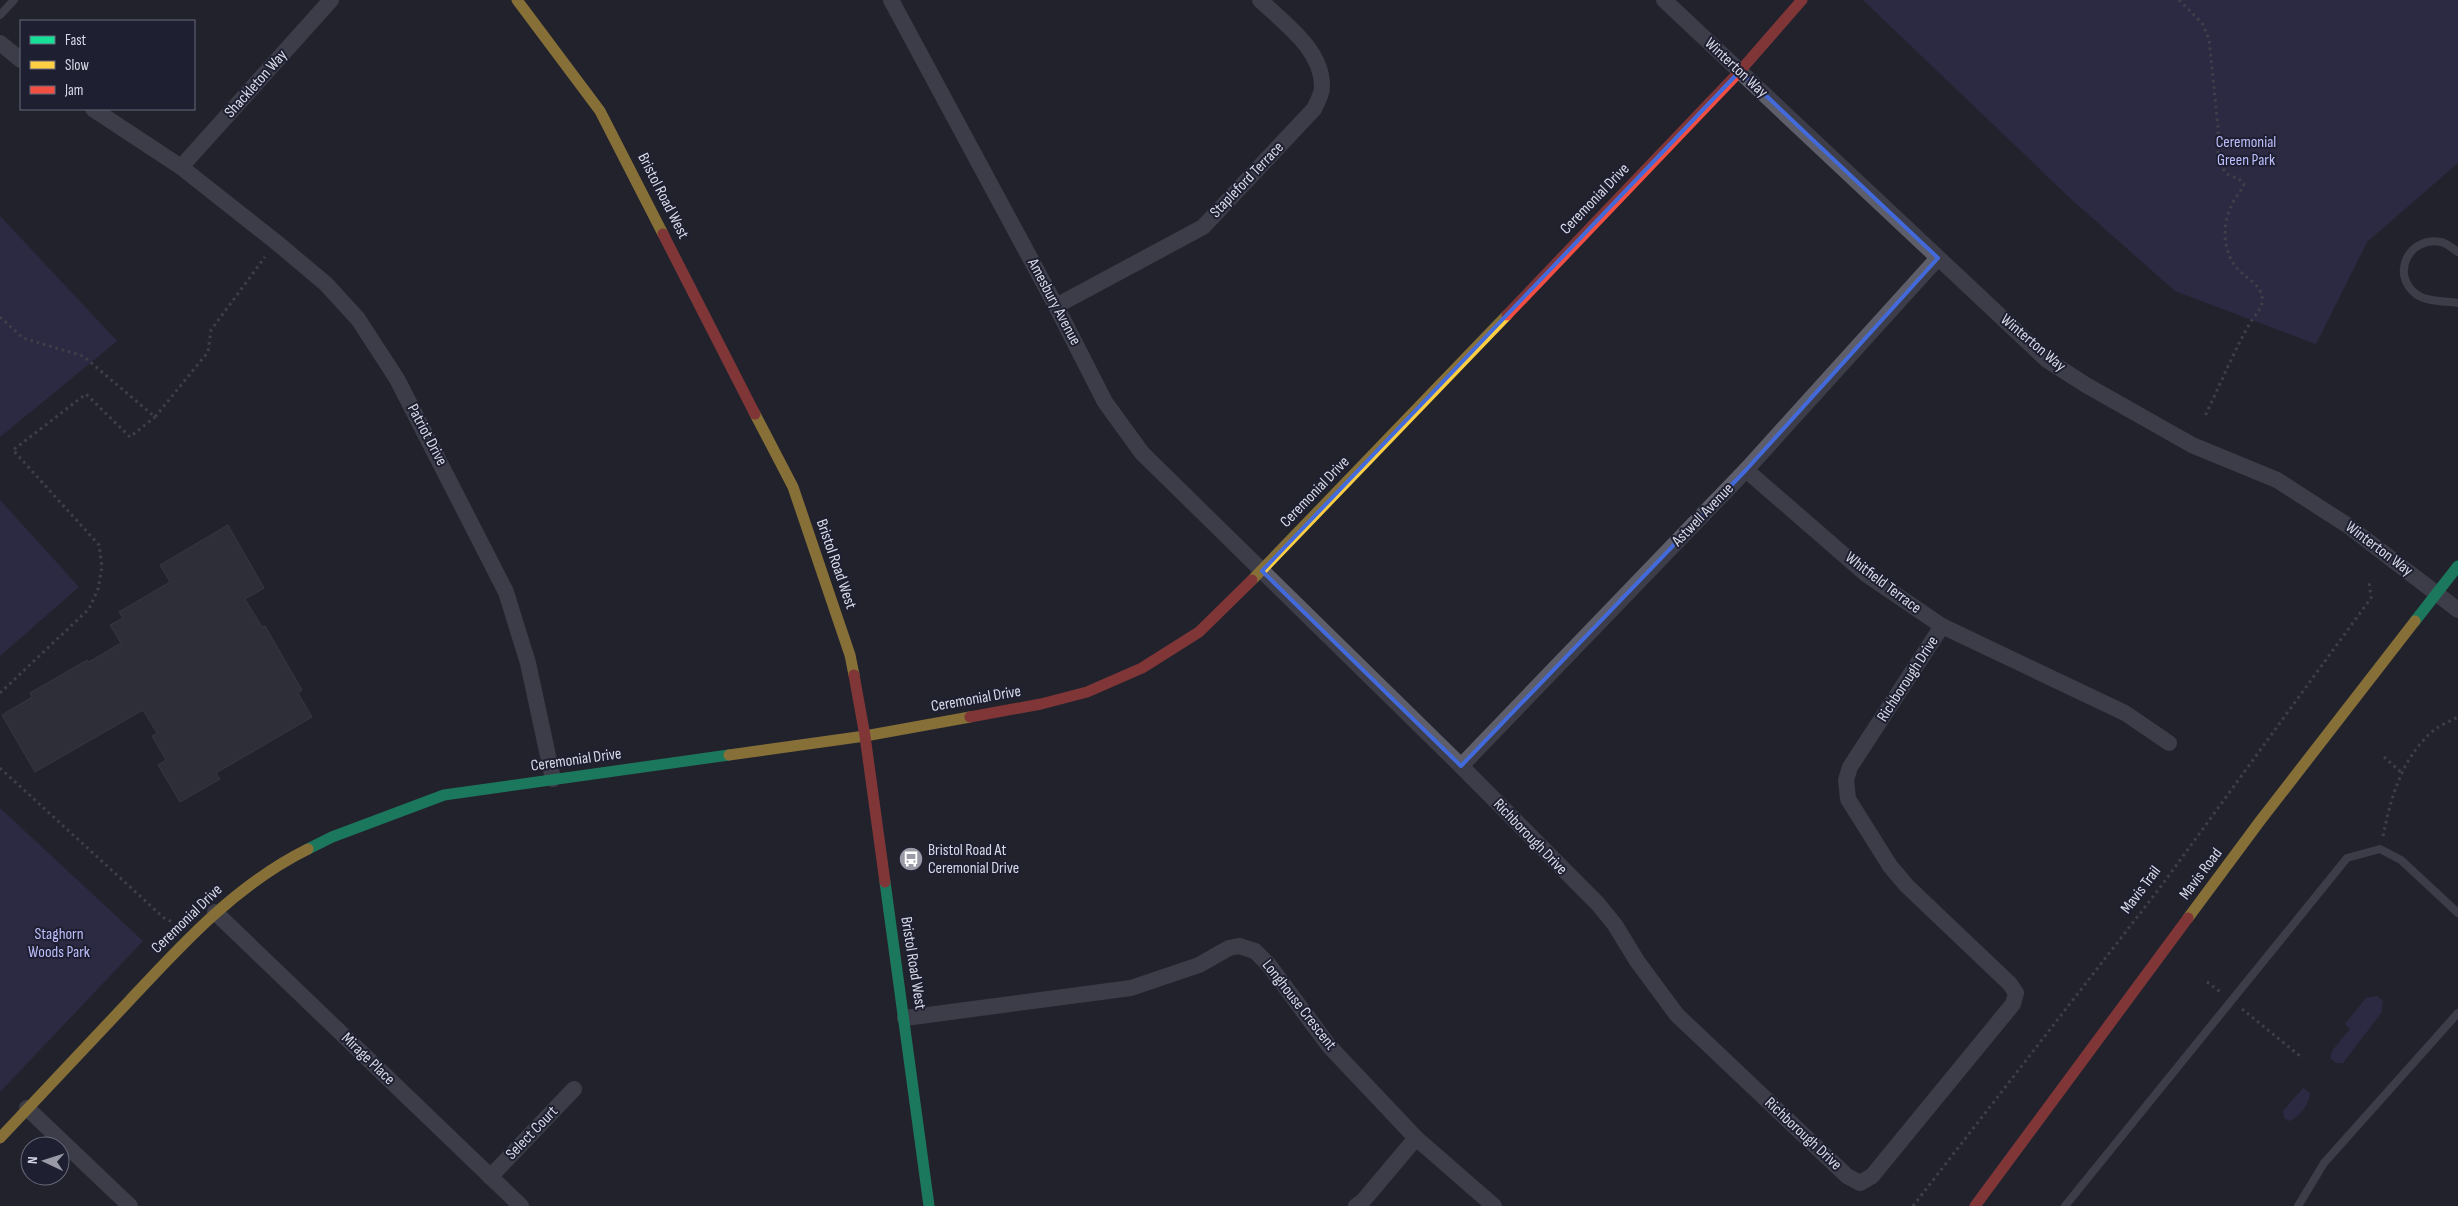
<svg xmlns="http://www.w3.org/2000/svg" width="2458" height="1206" viewBox="0 0 2458 1206" font-family="'Sofia Sans Condensed',sans-serif">
	<style>
		.green { fill: #35335c }
		.building { fill: #3c3c45; stroke: #4f4f59 }
		.lines { fill: none; stroke-linecap: round; stroke-linejoin: round }
		.path { stroke: #62626c; stroke-width: 3; stroke-dasharray: 2.5 4; stroke-linecap: butt }
		.lane { stroke: #5e5e6a; stroke-width: 8 }
		.street { stroke: #5e5e6a; stroke-width: 16 }
		.fast { stroke: #16e098; stroke-width: 11 }
		.slow { stroke: #ffcf43; stroke-width: 11 }
		.jam { stroke: #f24e42; stroke-width: 11 }
		.marked { fill: none; stroke: #436adb; stroke-width: 4; stroke-linejoin: round }
		.labels { text-anchor: middle; dominant-baseline: central; stroke-width: 4; stroke-linejoin: round; paint-order: stroke }
		.street-label { font-size: 16px; fill: #d9dae7; stroke: #1f1f32 }
		.park-label { font-size: 16px; fill: #bdbefc; stroke: #1f1f32 }
		.poi-label { font-size: 16px; fill: #d9dae7; stroke: #1f1f32; text-anchor: start }
	</style>
	<rect width="100%" height="100%" fill="#23232e"/>
	<g class="green">
		<polygon points="1863,0 2458,0 2458,163 2367,242 2316,344 2175,291 2071,199"/>
		<polygon points="0,216 117,341 0,437"/>
		<polygon points="0,500 79,587 0,656"/>
		<polygon points="0,808 143,941 0,1092"/>
		<polygon points="2377,996 2383,1001 2381,1013 2343,1063 2336,1063 2330,1058 2332,1051 2350,1029 2345,1024 2366,998"/>
		<path d="M2303 1088 2310 1093C2309 1104 2300 1117 2289 1121L2284 1118 2283 1111Z"/>
	</g>
	<polygon class="building" points="228,525 264,588 245,599 262,627 265,626 302,690 298,693 312,717 216,773 220,779 180,802 158,765 166,760 152,736 157,733 143,710 35,772 2,715 32,697 30,693 87,660 89,662 121,643 110,625 123,618 119,612 170,582 160,565"/>
	<g class="lines">
		<g class="path">
			<path d="M2179 0 2202 23 2209 39 2218 127V162L2227 174 2239 179 2244 184C2241 192 2236 196 2232 204 2221 226 2222 257 2243 274 2250 280 2260 286 2262 296 2264 309 2255 314 2250 323 2233 353 2220 385 2205 416"/>
			<polyline points="0,317 23,338 83,356 155,417 208,352 211,330 265,257"/>
			<polyline points="0,693 89,609 98,589 102,567 99,545 13,450 86,394 130,437 155,417"/>
			<polyline points="2384,757 2402,773"/>
			<polyline points="0,768 164,918 174,923"/>
			<path d="M2383 836C2391 797 2402 757 2434 730 2441 725 2450 721 2458 717"/>
			<polyline points="2207,982 2222,993"/>
			<polyline points="2242,1009 2300,1056"/>
			<polyline points="1913,1206 2159,889 2371,598 2369,581"/>
		</g>
		<g class="lane">
			<polyline points="0,15 14,0"/>
			<path d="M2458 252C2453 249 2447 243 2441 242 2409 236 2390 274 2416 294 2426 302 2446 301 2458 303"/>
			<polyline points="2065,1206 2347,858 2380,849 2401,860 2458,913"/>
			<polyline points="2298,1206 2324,1163 2458,1013"/>
		</g>
		<g class="street">
			<polyline points="891,0 1056,306 1105,402 1142,453 1461,766 1598,904 1615,925 1637,961 1677,1015 1847,1176 1860,1183 1872,1176 2013,1004 2016,993 2010,984 1907,886 1890,866 1848,799 1846,780 1850,767 1942,626"/>
			<polyline points="1664,0 2047,360 2086,385 2192,445 2277,480 2347,525 2458,610"/>
			<polyline points="0,43 21,60"/>
			<polyline points="93,109 181,167 276,242 326,284 358,319 397,379 506,592 528,663 553,779"/>
			<polyline points="181,167 331,0"/>
			<path d="M1056 306 1203 227 1314 109C1317 103 1322 94 1322 87 1323 50 1284 23 1260 0"/>
			<polyline points="1746,470 1867,575 1942,626 2125,713 2169,743"/>
			<polyline points="1461,766 1746,470 1938,258"/>
			<polyline points="215,912 521,1206"/>
			<polyline points="905,1018 1131,988 1199,965 1229,948 1239,946 1255,951 1269,965 1329,1046 1416,1138 1494,1206"/>
			<polyline points="27,1108 130,1206"/>
			<polyline points="490,1177 574,1089"/>
			<polyline points="1356,1206 1363,1201 1416,1138"/>
		</g>
		<g class="fast">
			<polyline points="2415,621 2458,566"/>
			<polyline points="308,849 332,837 444,795 729,755"/>
			<polyline points="885,882 929,1206"/>
		</g>
		<g class="slow">
			<polyline points="517,0 600,111 663,234"/>
			<polyline points="755,414 793,487 850,655 854,675"/>
			<polyline points="1252,580 1507,315"/>
			<polyline points="729,755 865,736 970,717"/>
			<polyline points="2188,918 2260,821 2415,621"/>
			<path d="M0 1138C43 1092 87 1046 130 1000 183 943 237 884 308 849"/>
		</g>
		<g class="jam">
			<polyline points="663,234 755,414"/>
			<polyline points="1507,315 1740,71 1802,0"/>
			<polyline points="854,675 865,736 885,882"/>
			<polyline points="970,717 1041,704 1087,692 1142,668 1199,632 1252,580"/>
			<polyline points="1975,1206 2188,918"/>
		</g>
	</g>
	<path d="M0 0H2458V1206H0ZM1740 71 1938 258 1746 470 1461 766 1262 571Z" fill="#23232e" fill-opacity=".55" fill-rule="evenodd"/>
	<path class="marked" d="M1740 71 1938 258 1746 470 1461 766 1262 571Z"/>
	<defs>
		<g id="bus-disc" transform="scale(1.25)"><circle r="9.5" fill="#999aa6" stroke="#1f1f32"/><path d="M-5-6H5V4H4V6H2V4H-2V6H-4V4H-5ZM-3.5-4V0h7V-4ZM-3.5 1.2v1.5H-2V1.2ZM2 1.2v1.5H3.5V1.2Z" fill="#fff"/></g>
	</defs>
	<g fill-rule="evenodd">
		<use href="#bus-disc" x="911" y="859"/>
	</g>
	<g class="labels">
		<g class="street-label">
			<text transform="translate(1736 68) rotate(43)">Winterton Way</text>
			<text transform="translate(256 84) rotate(-48)">Shackleton Way</text>
			<text transform="translate(1247 180) rotate(-46)">Stapleford Terrace</text>
			<text transform="translate(663 196) rotate(63)">Bristol Road West</text>
			<text transform="translate(1595 199) rotate(-46)">Ceremonial Drive</text>
			<text transform="translate(1054 302) rotate(62)">Amesbury Avenue</text>
			<text transform="translate(2033 343) rotate(40)">Winterton Way</text>
			<text transform="translate(427 435) rotate(62)">Patriot Drive</text>
			<text transform="translate(1315 492) rotate(-46)">Ceremonial Drive</text>
			<text transform="translate(1703 515) rotate(-46)">Astwell Avenue</text>
			<text transform="translate(2379 549) rotate(37)">Winterton Way</text>
			<text transform="translate(836 564) rotate(71)">Bristol Road West</text>
			<text transform="translate(1883 583) rotate(37)">Whitfield Terrace</text>
			<text transform="translate(1908 679) rotate(-57)">Richborough Drive</text>
			<text transform="translate(976 699) rotate(-10)">Ceremonial Drive</text>
			<text transform="translate(576 760) rotate(-8)">Ceremonial Drive</text>
			<text transform="translate(1530 837) rotate(46)">Richborough Drive</text>
			<text transform="translate(2201 874) rotate(-53)">Mavis Road</text>
			<text transform="translate(2141 890) rotate(-53)">Mavis Trail</text>
			<text transform="translate(187 919) rotate(-44)">Ceremonial Drive</text>
			<text transform="translate(913 963) rotate(81)">Bristol Road West</text>
			<text transform="translate(1299 1005) rotate(52)">Longhouse Crescent</text>
			<text transform="translate(368 1059) rotate(44)">Mirage Place</text>
			<text transform="translate(532 1133) rotate(-46)">Select Court</text>
			<text transform="translate(1803 1134) rotate(43)">Richborough Drive</text>
		</g>
		<g class="park-label">
			<text x="2246" y="142">Ceremonial<tspan x="2246" dy="18">Green Park</tspan></text>
			<text x="59" y="934">Staghorn<tspan x="59" dy="18">Woods Park</tspan></text>
		</g>
		<g class="poi-label">
			<text x="928" y="850">Bristol Road At<tspan x="928" dy="18">Ceremonial Drive</tspan></text>
		</g>
	</g>
	<rect x="20" y="20" width="175" height="90" fill="#1f1f32" stroke="#696a7a"/>
	<rect x="30" y="36" width="25" height="8" fill="#16e098" stroke="#696a7a"/>
	<text x="65" y="45" font-size="15" fill="#d9dae7">Fast</text>
	<rect x="30" y="61" width="25" height="8" fill="#ffcf43" stroke="#696a7a"/>
	<text x="65" y="70" font-size="15" fill="#d9dae7">Slow</text>
	<rect x="30" y="86" width="25" height="8" fill="#f24e42" stroke="#696a7a"/>
	<text x="65" y="95" font-size="15" fill="#d9dae7">Jam</text>
	<g transform="translate(45 1161) rotate(274)"><circle r="24" fill="#1f1f32" stroke="#696a7a"/>
	<path d="M0-4L9 19L0 12L-9 19Z" fill="#999aa6"/>
	<text y="-8" font-size="14" font-weight="bold" text-anchor="middle" fill="#d9dae7">N</text>
	</g>
</svg>
